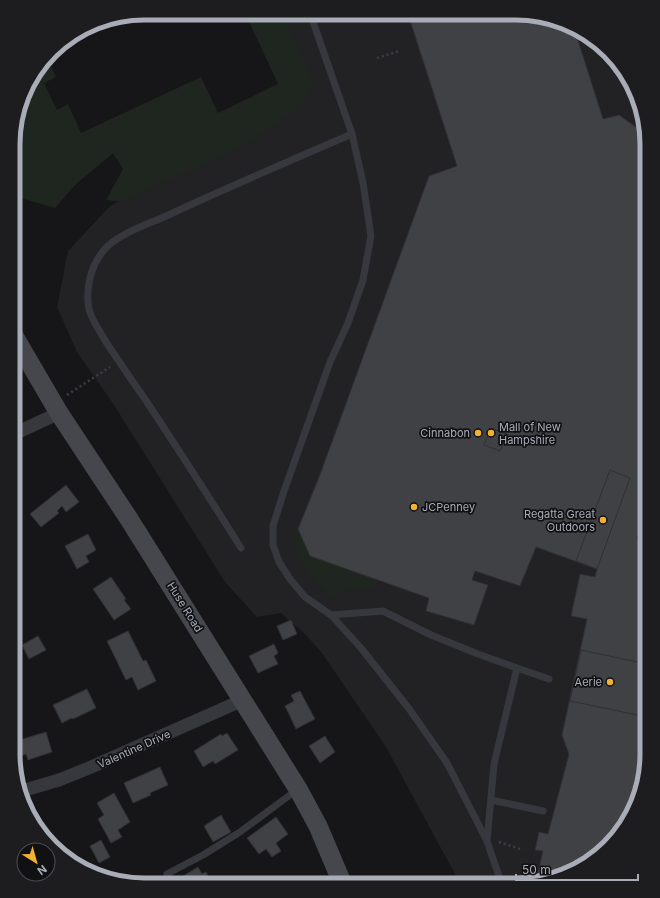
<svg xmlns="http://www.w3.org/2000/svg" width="660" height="898" viewBox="0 0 660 898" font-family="Inter,sans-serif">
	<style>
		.built { fill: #222225 }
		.green { fill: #1e261f }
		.building { fill: #404145; stroke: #303034 }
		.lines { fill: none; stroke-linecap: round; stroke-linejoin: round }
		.path { stroke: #3d3f44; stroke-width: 2.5; stroke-dasharray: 2 3; stroke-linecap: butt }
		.lane { stroke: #37383d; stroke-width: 7 }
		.street { stroke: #37383d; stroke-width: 13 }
		.secondary { stroke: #45474d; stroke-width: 19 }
		.poi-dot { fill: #f2b134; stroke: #111113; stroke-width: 1.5 }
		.labels { text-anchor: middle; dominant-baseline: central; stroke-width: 3.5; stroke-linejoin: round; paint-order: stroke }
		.poi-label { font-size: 11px; fill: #a8adb8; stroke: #111113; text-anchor: end }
		.street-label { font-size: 11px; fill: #a8adb8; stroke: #111113 }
		.rim { fill: none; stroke: #a8adb8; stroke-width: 5 }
	</style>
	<rect width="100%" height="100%" fill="#161618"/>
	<polygon class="built" points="264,13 533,14 596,40 633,86 647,144 647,763 625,827 574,871 516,885 461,885 386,747 322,653 305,634 281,613 257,617 225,582 114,405 77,352 57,307 68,251 110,206 261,124 300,89"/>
	<g class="green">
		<polygon points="245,13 282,13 315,84 297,110 249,143 121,202 106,200 123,169 113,153 75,185 55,208 14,196 14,127 30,79 47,58 56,77 44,83 57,110 68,104 81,133 201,77 218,113 278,84"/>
		<polygon points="298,529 375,579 375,588 350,588 335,595 329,595 318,583 297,557 293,535"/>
	</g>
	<g class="building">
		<polygon points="408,14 533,14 575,31 603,119 619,115 644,133 647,144 647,763 625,827 574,871 536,880 543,851 535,850 539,832 548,834 569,754 562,735 587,619 571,616 580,574 595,577 597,569 536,547 520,586 475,571 472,580 488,585 474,625 426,611 429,598 310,556 298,529 321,472 429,176 457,166"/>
		<polygon points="491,428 507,434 500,451 484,445"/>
		<polygon points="610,470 630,478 597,569 576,561"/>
		<polygon points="66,485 79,502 66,512 62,506 57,511 59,513 41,527 30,514"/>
		<polygon points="647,508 647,541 637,539"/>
		<polygon points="88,534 96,550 86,556 89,562 77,569 65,546"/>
		<polygon points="111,577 126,599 124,600 131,609 114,620 93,589"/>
		<polygon points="291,620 297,634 283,640 277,626"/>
		<polygon points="128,631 143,661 146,660 156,681 138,690 132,677 126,680 107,641"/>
		<polygon points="38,636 46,650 29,659 22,645"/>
		<polygon points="274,644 278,653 274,656 278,664 258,673 249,656"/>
		<polygon points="581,650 647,664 647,717 570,701"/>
		<polygon points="87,689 96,708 73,719 72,718 62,723 53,705"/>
		<polygon points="300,691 315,719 296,729 285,706 294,701 291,695"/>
		<polygon points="46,732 52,752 28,760 26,754 21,756 16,741"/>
		<polygon points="227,733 238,750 215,764 213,761 203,767 194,751 221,734 222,736"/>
		<polygon points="325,736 335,752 320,763 309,746"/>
		<polygon points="160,767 168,785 150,793 151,795 133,803 124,783"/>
		<polygon points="114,793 130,822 118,830 122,837 111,843 98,819 104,815 97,803"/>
		<polygon points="221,815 231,832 213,842 204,826"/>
		<polygon points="276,817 288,834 276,843 281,851 272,857 266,849 259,854 247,838"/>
		<polygon points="101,840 110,857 99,863 90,846"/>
		<polygon points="198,867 202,874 206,872 209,878 205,880 207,884 184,884 180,878"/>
	</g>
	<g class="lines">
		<g class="path">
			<polyline points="377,58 399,51"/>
			<polyline points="67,395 110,367"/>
			<polyline points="499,842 523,850"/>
		</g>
		<g class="lane">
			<polyline points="310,13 352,134 363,183 371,236 363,280 348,323 330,362 284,491 273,526 273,545 279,562 290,579 305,597 331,615 361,648 410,710 447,763 487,841 502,885"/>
			<path d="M241 548C209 497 176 446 143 396 130 378 118 360 106 342 100 331 92 321 89 309 85 289 91 265 104 250 116 235 146 225 164 217 226 188 289 161 352 134"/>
			<polyline points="331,615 383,611 431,635 478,654 517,668 494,764 487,841"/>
			<polyline points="517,668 549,679"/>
			<polyline points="491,800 543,811"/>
			<polyline points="167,874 203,855 240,832 298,789"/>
		</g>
		<g class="street">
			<polyline points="14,434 59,413"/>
			<polyline points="22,791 59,780 89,768 243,700"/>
		</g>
		<polyline class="secondary" points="14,336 59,413 129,519 298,789 318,826 343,885"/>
	</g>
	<g class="poi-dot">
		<circle cx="478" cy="433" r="4"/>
		<circle cx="491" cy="433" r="4"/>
		<circle cx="414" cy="507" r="4"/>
		<circle cx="603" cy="520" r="4"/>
		<circle cx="610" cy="682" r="4"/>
	</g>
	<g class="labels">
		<g class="poi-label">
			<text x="499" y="427" text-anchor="start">Mall of New<tspan x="499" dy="13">Hampshire</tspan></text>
			<text x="470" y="433">Cinnabon</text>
			<text x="422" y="507" text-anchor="start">JCPenney</text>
			<text x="595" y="514">Regatta Great<tspan x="595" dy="13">Outdoors</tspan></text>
			<text x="602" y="682">Aerie</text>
		</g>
		<g class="street-label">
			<text transform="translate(185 607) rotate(58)">Huse Road</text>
			<text transform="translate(134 749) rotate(-24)">Valentine Drive</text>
		</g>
	</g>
	<path d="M0 0H660V898H0ZM144 20H516A124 124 0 0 1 640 144V754A124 124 0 0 1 516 878H144A124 124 0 0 1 20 754V144A124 124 0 0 1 144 20Z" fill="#1d1d20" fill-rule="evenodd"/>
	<path class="rim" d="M144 20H516A124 124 0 0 1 640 144V754A124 124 0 0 1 516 878H144A124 124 0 0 1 20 754V144A124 124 0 0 1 144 20Z"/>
	<g transform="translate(36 862) rotate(143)"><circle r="19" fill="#111113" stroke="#4d4f55"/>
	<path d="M0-3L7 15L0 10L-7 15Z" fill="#f2b134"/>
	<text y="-6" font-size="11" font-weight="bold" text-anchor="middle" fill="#a8adb8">N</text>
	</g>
	<path d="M516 874v6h122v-6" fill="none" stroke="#a8adb8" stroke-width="2"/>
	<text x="522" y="874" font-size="12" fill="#a8adb8" stroke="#111113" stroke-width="3" paint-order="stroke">50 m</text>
</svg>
